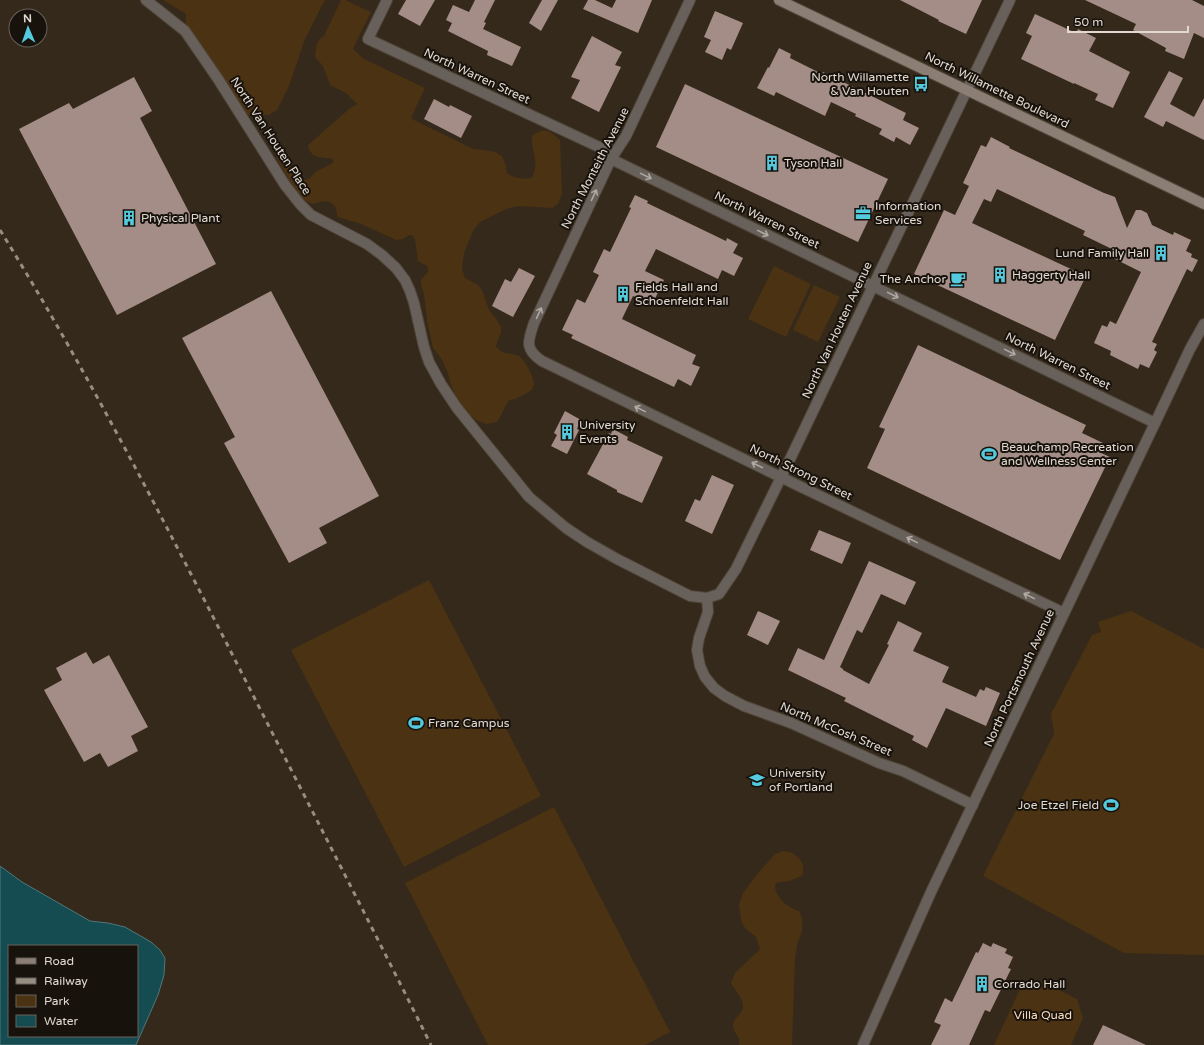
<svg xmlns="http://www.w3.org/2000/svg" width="1204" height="1045" viewBox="0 0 1204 1045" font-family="'Varela Round',sans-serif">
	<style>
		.green { fill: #4b3212 }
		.water { fill: #154c52; stroke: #527678; fill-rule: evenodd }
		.building { fill: #a48d87 }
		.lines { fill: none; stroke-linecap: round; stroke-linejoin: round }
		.minor-casing { stroke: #504538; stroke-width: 12 }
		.secondary-casing { stroke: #504538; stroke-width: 12 }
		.minor { stroke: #68615b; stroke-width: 10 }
		.secondary { stroke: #8b7f75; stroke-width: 10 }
		.rail { stroke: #978e83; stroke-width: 3; stroke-dasharray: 5 5; stroke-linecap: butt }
		.oneway { stroke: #b1a9a1 }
		.labels { text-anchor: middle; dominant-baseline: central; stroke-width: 4; stroke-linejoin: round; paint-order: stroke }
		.street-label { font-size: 12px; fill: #e1d9d0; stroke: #18120c }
		.poi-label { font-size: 12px; fill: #e1d9d0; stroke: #18120c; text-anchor: start }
		.park-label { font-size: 12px; fill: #f7ddbf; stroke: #18120c }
	</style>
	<rect width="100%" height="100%" fill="#34291b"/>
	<g class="green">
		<polygon points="163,0 325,0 305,39 289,86 277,110 269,115 245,115 186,24 186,14"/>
		<path d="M341 0H345L371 12 353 49 364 59 425 88 411 118 412 119 473 149 485 150 495 152 502 156 506 166 507 173C515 179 522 179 532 178 540 162 531 152 532 136 544 126 550 131 560 140L562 194 558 204 552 208 519 206 506 209 480 222 473 231 464 253 462 269 465 278 478 285 482 290 489 310 495 317 501 327V333L498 339 496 347C505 356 509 352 519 356 524 359 534 377 534 384 534 385 532 389 532 390L516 399 509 400C504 407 502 415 497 422L486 424 476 420 467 412 458 402 450 382 448 373 441 358 433 348 427 321 424 294 421 285V280L428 272V270L427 266 418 261 415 239 412 235H409L403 239 396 240 361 224 338 217C336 213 337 210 335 207 330 198 320 202 313 204L304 200 289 180 277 159V155L281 154C286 158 288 162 291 168 294 172 299 176 303 180L309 179 315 172 333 163V160L330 158C320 158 309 157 308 145L349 109 357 104 346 93 330 85 323 66 315 57C316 48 316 40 324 36Z"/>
		<polygon points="774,266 811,284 786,337 748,319"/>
		<polygon points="814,285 840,297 818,342 793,330"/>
		<polygon points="429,580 541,796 404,867 291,650"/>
		<polygon points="1131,611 1204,649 1204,955 1124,953 983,876 1054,734 1051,714 1092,635 1101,632 1098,622"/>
		<polygon points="554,807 670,1032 645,1045 488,1045 405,883"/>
		<path d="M784 851C797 852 807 863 802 876L789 881 776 883C772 892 783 903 790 907 793 909 796 910 799 911L802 918V931L797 945 795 960 792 1045H739C739 1043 740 1041 739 1039 737 1034 734 1032 733 1027 732 1017 744 1014 743 1006 743 998 735 990 731 983L735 973 760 949 756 937 745 928 741 921 739 904 743 893 758 873 775 854Z"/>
		<polygon points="1039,982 1042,982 1077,999 1083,1018 1071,1045 994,1045 1019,991 1023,988"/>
	</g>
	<path class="water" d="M0 866 22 882 90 921 108 923 125 927 151 942 160 950 165 958 164 975 158 995 136 1045H0ZM9 946H137V1036H9Z"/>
	<g class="building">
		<polygon points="406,0 435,0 420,26 398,14"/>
		<polygon points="475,0 495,0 484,22 486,23 483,29 521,47 512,66 487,55 488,51 448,31 452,23 446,20 453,5 469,12"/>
		<polygon points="542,0 558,0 541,31 529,23"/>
		<polygon points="588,0 595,0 612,8 616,0 652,0 638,33 583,9"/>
		<polygon points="900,0 982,0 966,34 938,21 939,20"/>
		<polygon points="1085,0 1192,0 1204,6 1204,38 1194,33 1184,59 1165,51 1166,48 1133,30 1136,24"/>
		<polygon points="715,11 743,23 731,50 727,48 722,60 705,52 711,40 704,37"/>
		<polygon points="1035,14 1076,33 1078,29 1096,38 1089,51 1130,72 1113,108 1095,100 1098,94 1074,83 1074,84 1021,59 1032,36 1026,33"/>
		<polygon points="592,36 622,52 615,65 621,67 599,112 571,98 580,80 571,77"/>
		<polygon points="779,48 791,54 790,58 822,74 823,72 906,113 903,120 919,128 910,145 896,137 894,142 879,134 882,129 855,116 856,114 831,102 825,116 776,92 774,96 757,88 768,67 769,68"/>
		<polygon points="1169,71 1183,78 1170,104 1194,117 1204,98 1204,140 1166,121 1163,127 1144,117"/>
		<polygon points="134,77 152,111 140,118 216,264 117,315 19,129 69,103 73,109"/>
		<polygon points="685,84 888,179 858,242 656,147"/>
		<polygon points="434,99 449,107 450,105 472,116 461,138 424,119"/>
		<polygon points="991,137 1010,147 1009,148 1104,193 1107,194 1115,197 1127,228 1136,210 1141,210 1147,213 1152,225 1173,235 1174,232 1191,240 1186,251 1192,254 1191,257 1198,260 1192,272 1187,269 1152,342 1157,344 1154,350 1157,352 1149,368 1140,364 1138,369 1110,355 1111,351 1094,343 1102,325 1107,327 1110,321 1116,324 1141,272 1113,258 1116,251 1083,235 1085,231 997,189 991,202 984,199 972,223 1086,276 1055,340 914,274 944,210 955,215 969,186 963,183 981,145 986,147"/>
		<polygon points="635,195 648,201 647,203 726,241 727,238 738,244 733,253 743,258 734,276 722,270 718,279 656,249 645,271 664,280 652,305 633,296 622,319 696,355 692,364 700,367 691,386 678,379 674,387 571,338 573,335 562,330 577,299 585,303 599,275 593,272 604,249 610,252 631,208 629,207"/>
		<polygon points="519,268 535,276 513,317 492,306 505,279 511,282"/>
		<polygon points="271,291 379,496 319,528 327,543 289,563 224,443 235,437 182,338"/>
		<polygon points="918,345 1086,425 1082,433 1103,443 1099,452 1110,457 1060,560 867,468 885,429 879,427"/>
		<polygon points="565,411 581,420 577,429 579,430 567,454 551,446 557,435 554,433"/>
		<polygon points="613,429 628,437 627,440 663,457 642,503 617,492 617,490 587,474 609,433 611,434"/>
		<polygon points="712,475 734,485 712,534 685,521 695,499 700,501"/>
		<polygon points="819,530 851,543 842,564 810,550"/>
		<polygon points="869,561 916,582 905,605 881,594 862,633 857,630 840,667 843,669 843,670 869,684 889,645 887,644 898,621 922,633 913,651 949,667 942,682 976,697 980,689 984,691 986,687 1000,693 986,726 946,708 927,748 912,740 914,736 844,701 846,698 788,670 798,648 824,660"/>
		<polygon points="758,611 780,621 768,645 747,635"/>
		<polygon points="86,652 93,664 109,655 148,727 131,736 138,751 108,767 100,753 84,762 44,690 62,680 56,668"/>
		<polygon points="983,943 991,947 993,943 1007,949 1005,953 1013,957 1008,968 1011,969 990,1012 985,1010 969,1045 931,1045 941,1025 934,1022 945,998 952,1002 976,952 978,953"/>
		<polygon points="1103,1025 1146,1045 1093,1045"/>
	</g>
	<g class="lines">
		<g class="minor-casing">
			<g id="minor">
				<polyline points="146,0 185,31 218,79 285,185 300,204 311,215 367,244 382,255 396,268 405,280 410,291 414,303 424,347 429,362 441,384 457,408 529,497 566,528 587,542 617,559 690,596 707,598 719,594 736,569 792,455 1010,0"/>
				<polyline points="387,0 368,39 599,147 611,159 1155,423"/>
				<path d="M690 0 626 136 611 159 534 323C528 341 524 349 542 361L797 485 1064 613"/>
				<polyline points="707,598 708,612 699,638 697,650 700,666 705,677 714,688 725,696 744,706 791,723 879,763 903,771 973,805"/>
				<polyline points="863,1045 931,892 1166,400 1190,349 1204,324"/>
			</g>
		</g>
		<g class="secondary-casing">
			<polyline id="secondary" points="779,0 1204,204"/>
		</g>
		<use href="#minor" class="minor"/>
		<use href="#secondary" class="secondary"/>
		<path class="rail" d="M0 230C83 364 155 504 227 644 295 778 364 911 431 1045"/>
	</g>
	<defs><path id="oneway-shaft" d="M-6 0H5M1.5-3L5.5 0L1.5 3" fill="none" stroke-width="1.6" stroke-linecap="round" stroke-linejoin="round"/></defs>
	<g class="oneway">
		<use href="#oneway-shaft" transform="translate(646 176) rotate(26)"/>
		<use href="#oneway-shaft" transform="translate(594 195) rotate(-65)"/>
		<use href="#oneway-shaft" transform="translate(763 233) rotate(26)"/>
		<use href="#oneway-shaft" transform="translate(893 295) rotate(26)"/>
		<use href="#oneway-shaft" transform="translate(539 313) rotate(-65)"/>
		<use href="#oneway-shaft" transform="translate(1010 352) rotate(26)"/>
		<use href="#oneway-shaft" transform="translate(640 409) rotate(-154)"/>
		<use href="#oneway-shaft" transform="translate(757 465) rotate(-154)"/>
		<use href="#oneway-shaft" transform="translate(912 540) rotate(-154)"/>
		<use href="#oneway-shaft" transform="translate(1029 596) rotate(-154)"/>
	</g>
	<defs>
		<g id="bus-bare" transform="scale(1.2)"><path d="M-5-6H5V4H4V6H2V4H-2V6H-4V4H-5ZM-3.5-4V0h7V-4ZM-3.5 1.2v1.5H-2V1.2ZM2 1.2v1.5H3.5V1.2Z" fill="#54cade" stroke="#18120c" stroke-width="2.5" paint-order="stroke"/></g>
		<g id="building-bare" transform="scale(1.2)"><path d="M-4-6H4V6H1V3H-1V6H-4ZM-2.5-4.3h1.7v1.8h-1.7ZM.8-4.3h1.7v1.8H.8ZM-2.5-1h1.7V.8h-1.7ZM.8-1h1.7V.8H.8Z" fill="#54cade" stroke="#18120c" stroke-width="2.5" paint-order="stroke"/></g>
		<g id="office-bare" transform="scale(1.2)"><path d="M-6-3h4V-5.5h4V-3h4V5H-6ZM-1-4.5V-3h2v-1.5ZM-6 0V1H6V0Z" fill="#54cade" stroke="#18120c" stroke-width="2.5" paint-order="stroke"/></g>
		<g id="cafe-bare" transform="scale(1.2)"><path d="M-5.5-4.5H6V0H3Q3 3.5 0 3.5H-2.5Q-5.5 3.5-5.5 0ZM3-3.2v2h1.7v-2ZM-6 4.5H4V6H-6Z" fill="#54cade" stroke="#18120c" stroke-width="2.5" paint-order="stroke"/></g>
		<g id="stadium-bare" transform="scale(1.2)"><path d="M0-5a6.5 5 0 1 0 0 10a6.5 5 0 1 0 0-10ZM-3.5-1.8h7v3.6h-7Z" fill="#54cade" stroke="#18120c" stroke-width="2.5" paint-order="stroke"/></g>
		<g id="university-bare" transform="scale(1.2)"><path d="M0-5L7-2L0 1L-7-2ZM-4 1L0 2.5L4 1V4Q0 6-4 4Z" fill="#54cade" stroke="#18120c" stroke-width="2.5" paint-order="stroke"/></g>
	</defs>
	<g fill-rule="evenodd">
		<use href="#bus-bare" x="921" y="84"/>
		<use href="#building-bare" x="772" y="163"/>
		<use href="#office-bare" x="863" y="213"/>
		<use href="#building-bare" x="129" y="218"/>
		<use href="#building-bare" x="1161" y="253"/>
		<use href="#building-bare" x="1000" y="275"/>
		<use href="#cafe-bare" x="958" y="279"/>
		<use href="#building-bare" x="623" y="294"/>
		<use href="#building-bare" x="567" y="432"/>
		<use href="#stadium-bare" x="989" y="454"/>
		<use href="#stadium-bare" x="416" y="723"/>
		<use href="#university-bare" x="757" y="780"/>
		<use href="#stadium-bare" x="1111" y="805"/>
		<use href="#building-bare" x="982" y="984"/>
	</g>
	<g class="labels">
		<g class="street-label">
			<text transform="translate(477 76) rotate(25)">North Warren Street</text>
			<text transform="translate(997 90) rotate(26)">North Willamette Boulevard</text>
			<text transform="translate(271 136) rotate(57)">North Van Houten Place</text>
			<text transform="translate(595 168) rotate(-63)">North Monteith Avenue</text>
			<text transform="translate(767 220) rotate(26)">North Warren Street</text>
			<text transform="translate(837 330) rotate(-65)">North Van Houten Avenue</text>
			<text transform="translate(1058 361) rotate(26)">North Warren Street</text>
			<text transform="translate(801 472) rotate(26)">North Strong Street</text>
			<text transform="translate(1019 678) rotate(-65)">North Portsmouth Avenue</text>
			<text transform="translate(836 729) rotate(23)">North McCosh Street</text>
		</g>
		<g class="poi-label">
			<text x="909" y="77" text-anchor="end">North Willamette<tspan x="909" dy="14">&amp; Van Houten</tspan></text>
			<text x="784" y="163">Tyson Hall</text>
			<text x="875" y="206">Information<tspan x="875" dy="14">Services</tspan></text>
			<text x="141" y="218">Physical Plant</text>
			<text x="1149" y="253" text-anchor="end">Lund Family Hall</text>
			<text x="1012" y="275">Haggerty Hall</text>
			<text x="946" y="279" text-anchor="end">The Anchor</text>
			<text x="635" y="287">Fields Hall and<tspan x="635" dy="14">Schoenfeldt Hall</tspan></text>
			<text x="579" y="425">University<tspan x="579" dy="14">Events</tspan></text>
			<text x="1001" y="447">Beauchamp Recreation<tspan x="1001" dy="14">and Wellness Center</tspan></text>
			<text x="428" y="723">Franz Campus</text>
			<text x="769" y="773">University<tspan x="769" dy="14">of Portland</tspan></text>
			<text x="1099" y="805" text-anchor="end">Joe Etzel Field</text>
			<text x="994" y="984">Corrado Hall</text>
		</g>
		<g class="park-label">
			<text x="1043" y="1015">Villa Quad</text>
		</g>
	</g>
	<rect x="8" y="945" width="130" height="92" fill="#18120c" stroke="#68625a"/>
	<rect x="16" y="958" width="20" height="6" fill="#8b7f75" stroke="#68625a"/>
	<text x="44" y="965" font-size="12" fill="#e1d9d0">Road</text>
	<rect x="16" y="978" width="20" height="6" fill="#978e83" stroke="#68625a"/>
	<text x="44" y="985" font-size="12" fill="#e1d9d0">Railway</text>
	<rect x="16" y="995" width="20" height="12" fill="#4b3212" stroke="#68625a"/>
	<text x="44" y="1005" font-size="12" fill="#e1d9d0">Park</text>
	<rect x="16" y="1015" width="20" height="12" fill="#154c52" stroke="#68625a"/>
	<text x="44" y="1025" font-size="12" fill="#e1d9d0">Water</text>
	<g transform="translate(28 28) rotate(358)"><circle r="19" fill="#18120c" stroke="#68625a"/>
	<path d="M0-3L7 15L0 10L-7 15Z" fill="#54cade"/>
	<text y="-6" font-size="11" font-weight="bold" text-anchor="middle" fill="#e1d9d0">N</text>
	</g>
	<path d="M1068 26v6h120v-6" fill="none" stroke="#e1d9d0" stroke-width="2"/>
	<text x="1074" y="26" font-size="12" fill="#e1d9d0" stroke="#18120c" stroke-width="3" paint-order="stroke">50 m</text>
</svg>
